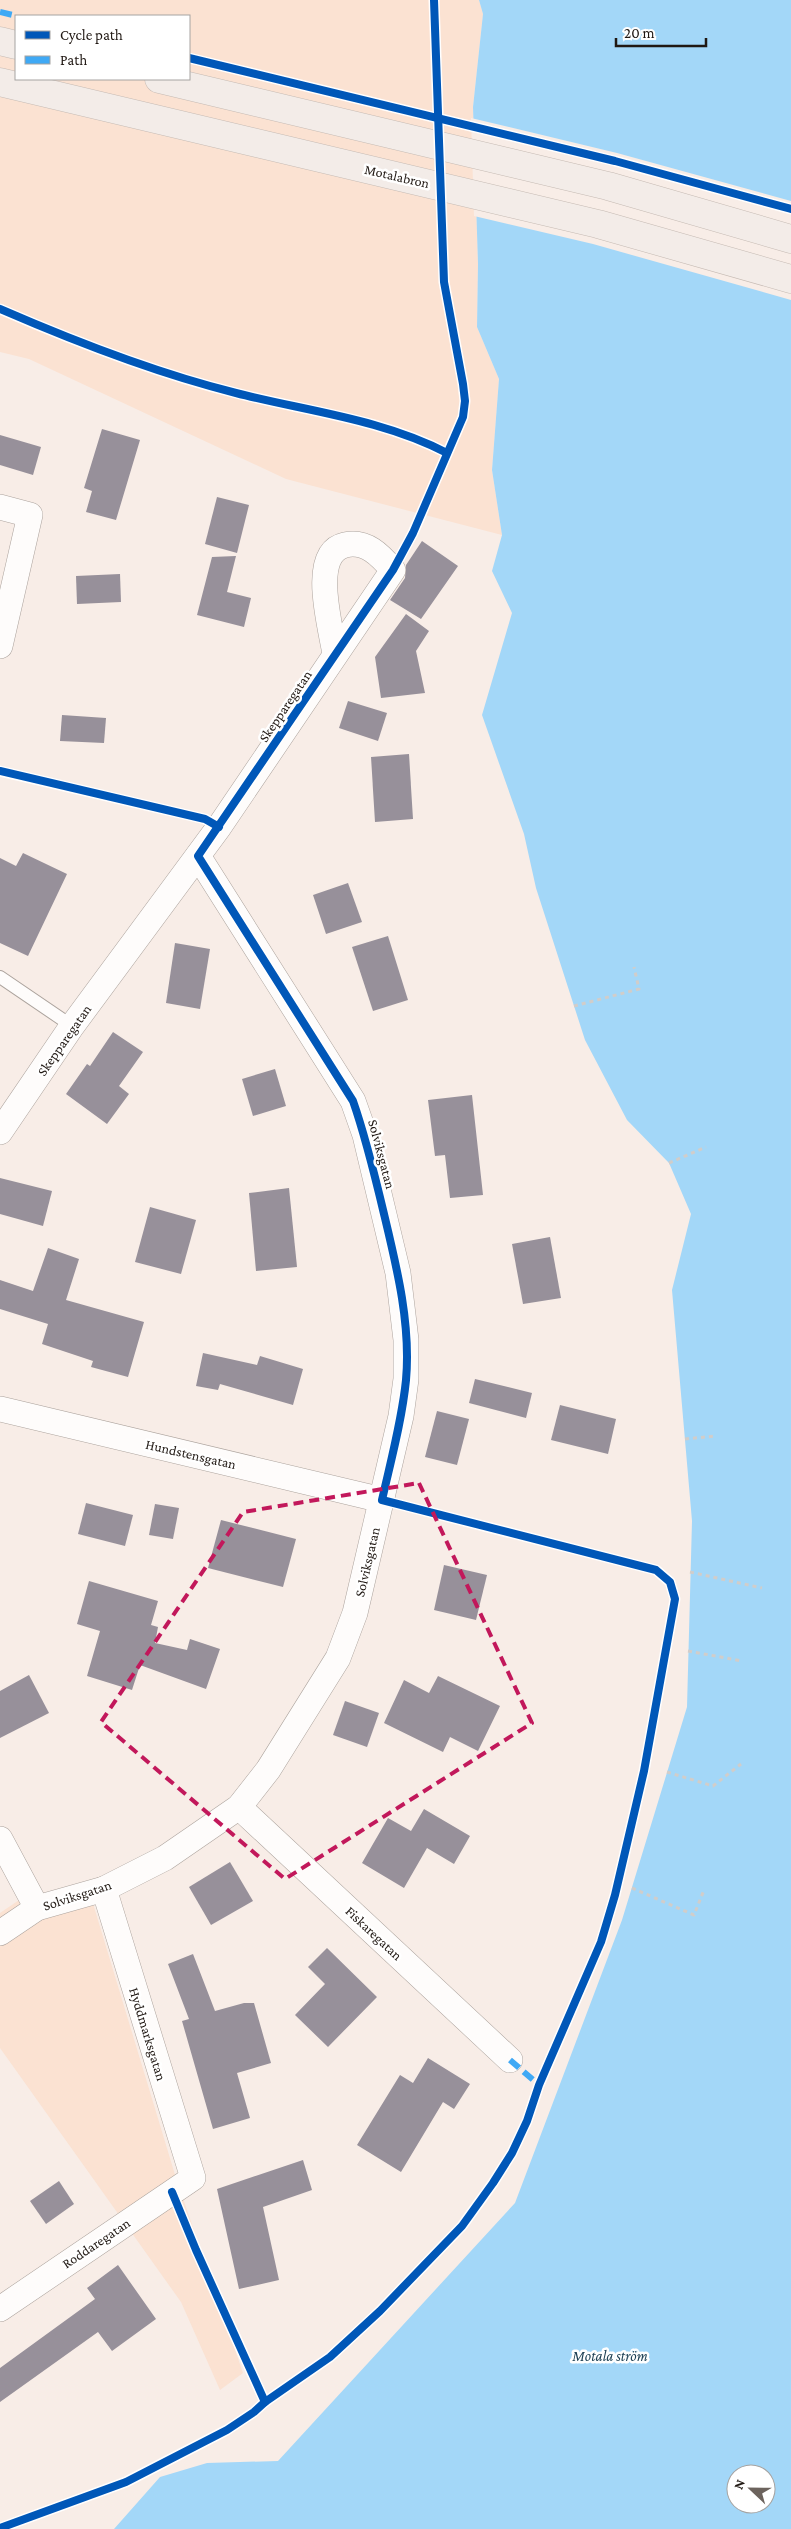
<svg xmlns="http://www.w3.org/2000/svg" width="791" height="2529" viewBox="0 0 791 2529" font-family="'Crimson Pro',serif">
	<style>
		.green { fill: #fbe2d2; fill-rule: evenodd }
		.water { fill: #a3d7f8; fill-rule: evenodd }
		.pier { fill: #f8ede7 }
		.building { fill: #97909a }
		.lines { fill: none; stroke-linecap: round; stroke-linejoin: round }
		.lane-casing { stroke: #aca39d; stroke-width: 14 }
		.street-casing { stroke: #aca39d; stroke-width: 26 }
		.highway-casing { stroke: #c5bab3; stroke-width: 29 }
		.path { stroke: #d1cdca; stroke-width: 3; stroke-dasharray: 4 4; stroke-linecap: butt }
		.lane { stroke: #fefcfb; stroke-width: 12 }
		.street { stroke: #fefcfb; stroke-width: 25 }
		.highway { stroke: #f3ece8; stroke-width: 28 }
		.quiet { stroke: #3fa9f5; stroke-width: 6; stroke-dasharray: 12 6; stroke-linecap: butt }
		.cycleway-casing { stroke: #fff; stroke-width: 11 }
		.cycleway { stroke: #0057b8; stroke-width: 8 }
		.marked { fill: none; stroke: #c2185b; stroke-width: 4; stroke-dasharray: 10 6; stroke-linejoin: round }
		.labels { text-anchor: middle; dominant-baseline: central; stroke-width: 5; stroke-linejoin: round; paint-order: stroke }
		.street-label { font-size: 14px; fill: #201813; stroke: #fff }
		.water-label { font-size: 15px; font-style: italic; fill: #1d4054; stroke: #fff }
	</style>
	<rect width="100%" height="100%" fill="#f8ede7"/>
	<g class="green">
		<path d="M0 0H479L483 14 473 107 478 265 477 327 499 379 492 470 502 535 286 479 29 359 0 352ZM16 16H189V79H16Z"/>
		<polygon points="88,1887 176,2178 243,2373 220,2390 181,2302 0,2048 0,1913 25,1896"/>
	</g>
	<path class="water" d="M479 0H791V2529H114L160 2477 207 2463 278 2461 515 2203 622 1920 687 1707 692 1521 672 1290 691 1214 669 1163 627 1120 585 1040 536 888 524 834 482 715 512 613 492 571 502 535 492 470 499 379 477 327 478 264 473 107 483 14ZM736 2474H766V2504H736Z"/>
	<polygon class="pier" points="471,118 617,153 791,201 791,300 593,244 474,216"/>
	<g class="building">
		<polygon points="102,429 140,440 116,520 86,512 92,491 84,488"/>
		<polygon points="0,435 41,447 33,475 0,465"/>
		<polygon points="217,497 249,505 237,553 205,544"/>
		<polygon points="422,541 458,566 421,619 390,600 405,578 406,565"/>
		<polygon points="236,556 227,592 251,598 244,627 197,615 212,557"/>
		<polygon points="120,574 121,602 77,604 76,576"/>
		<polygon points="406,614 429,631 416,651 425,693 381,698 375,657"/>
		<polygon points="348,701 387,713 378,741 339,728"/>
		<polygon points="62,715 106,718 104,743 60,741"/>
		<polygon points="409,754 413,819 375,822 371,757"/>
		<polygon points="23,853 67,874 28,956 0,943 0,858 16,866"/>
		<polygon points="348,883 362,922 326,934 313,895"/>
		<polygon points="388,936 408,1000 373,1011 352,947"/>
		<polygon points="175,943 210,949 200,1009 166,1003"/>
		<polygon points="113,1032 143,1052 119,1086 129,1094 107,1124 66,1094 87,1064 90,1066"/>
		<polygon points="275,1069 286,1106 253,1116 242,1079"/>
		<polygon points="472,1095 483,1195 450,1198 445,1155 435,1156 428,1100"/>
		<polygon points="0,1178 52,1191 43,1226 0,1214"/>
		<polygon points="289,1188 297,1267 256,1271 249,1193"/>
		<polygon points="150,1207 196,1220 181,1274 135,1262"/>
		<polygon points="550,1237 561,1298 523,1304 512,1244"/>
		<polygon points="48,1248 79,1259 66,1300 144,1322 128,1377 91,1367 93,1361 42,1344 48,1324 0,1309 0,1280 33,1291"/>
		<polygon points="203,1353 257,1365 260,1356 303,1369 293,1405 220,1384 218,1390 196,1386"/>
		<polygon points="475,1379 532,1393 526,1418 469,1403"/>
		<polygon points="560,1405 616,1419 608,1454 551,1440"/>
		<polygon points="437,1411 469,1419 457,1465 425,1457"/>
		<polygon points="86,1503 133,1515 125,1546 78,1534"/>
		<polygon points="155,1504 179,1508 173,1539 149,1535"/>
		<polygon points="221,1520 296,1539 283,1587 208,1568"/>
		<polygon points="444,1565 487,1575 476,1620 434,1610"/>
		<polygon points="89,1581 158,1601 151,1625 158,1627 155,1643 187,1650 190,1639 220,1649 206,1689 140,1665 132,1690 87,1676 100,1631 77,1624"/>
		<polygon points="29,1675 49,1713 0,1738 0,1691"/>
		<polygon points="438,1676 500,1706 478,1751 450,1737 443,1752 384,1723 404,1680 429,1693"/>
		<polygon points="345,1701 379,1713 367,1747 333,1735"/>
		<polygon points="424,1809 470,1836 454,1864 427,1848 404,1888 362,1863 388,1818 411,1831"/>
		<polygon points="230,1862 253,1901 211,1925 189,1887"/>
		<polygon points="327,1948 377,1997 328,2047 295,2015 325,1984 308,1967"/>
		<polygon points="193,1954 215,2011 244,2003 254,2003 271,2063 237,2073 250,2118 213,2129 182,2021 189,2019 168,1964"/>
		<polygon points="428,2058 470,2084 454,2109 443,2102 401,2172 357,2145 400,2075 413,2083"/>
		<polygon points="303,2160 312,2190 263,2207 279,2280 239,2289 217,2189"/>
		<polygon points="59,2181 74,2204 46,2224 30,2201"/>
		<polygon points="118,2265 156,2319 112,2351 98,2332 0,2402 0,2368 95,2299 87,2288"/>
	</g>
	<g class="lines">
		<g class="lane-casing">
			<polyline id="lane" points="0,977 72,1026"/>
		</g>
		<g class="street-casing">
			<g id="street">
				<polyline points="0,507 30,515 0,646"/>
				<path d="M0 1132 72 1026 219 827 393 570C380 555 366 540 345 545 309 553 331 628 335 654"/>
				<polyline points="0,1409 382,1500"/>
				<polyline points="239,1807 510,2060"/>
				<polyline points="0,1839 37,1908"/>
				<polyline points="0,1933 37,1908 104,1889 165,1858 239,1807 268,1770 338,1658 355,1613 401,1416 406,1379 406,1340 398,1273 365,1135 353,1101 198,856"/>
				<polyline points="0,2309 193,2178 104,1889"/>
			</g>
		</g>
		<g class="highway-casing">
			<g id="highway">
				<polyline points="0,41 16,45"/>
				<polyline points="159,79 608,186 791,239"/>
				<polyline points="0,82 598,224 791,279"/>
			</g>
		</g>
		<g class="path">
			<polyline points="574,1006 639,989 634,967"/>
			<polyline points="669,1163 706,1147"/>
			<polyline points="685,1439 716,1436"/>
			<polyline points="690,1572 762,1588"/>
			<polyline points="688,1651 742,1661"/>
			<polyline points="667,1772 713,1786 741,1764"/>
			<polyline points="632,1888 694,1915 704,1890"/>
		</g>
		<use href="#lane" class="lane"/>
		<use href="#street" class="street"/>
		<use href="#highway" class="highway"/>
		<g class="quiet">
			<polyline points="0,12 17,16"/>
			<polyline points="510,2060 539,2085"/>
		</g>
		<g class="cycleway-casing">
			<g id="cycleway">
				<polyline points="189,58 615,161 791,209"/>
				<path d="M0 309C76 342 155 373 236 393 306 411 382 419 447 453"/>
				<polyline points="0,771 205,819 219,827"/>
				<polyline points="172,2192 196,2250 265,2402"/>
				<path d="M0 2528 126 2482 227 2430 254 2412 265 2402 330 2357 380 2311 462 2226 493 2183 512 2153 527 2121 539 2085 601 1942 615 1895 644 1771 675 1599 670 1582 656 1570 382 1500C391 1460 402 1420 406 1380 411 1325 397 1268 384 1214 375 1176 366 1138 353 1101L198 856 393 570 413 533 463 417 465 401 463 384 444 282 434 0"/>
			</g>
		</g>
		<use href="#cycleway" class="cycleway"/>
	</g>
	<path class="marked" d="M419 1483 532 1723 285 1879 101 1722 243 1512Z"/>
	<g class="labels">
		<g class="street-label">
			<text transform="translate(397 176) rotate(13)">Motalabron</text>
			<text transform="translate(285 706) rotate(-56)">Skepparegatan</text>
			<text transform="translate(64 1040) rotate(-55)">Skepparegatan</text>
			<text transform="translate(382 1154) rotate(75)">Solviksgatan</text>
			<text transform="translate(191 1454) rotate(13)">Hundstensgatan</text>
			<text transform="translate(367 1562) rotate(-77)">Solviksgatan</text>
			<text transform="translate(77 1895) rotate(-18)">Solviksgatan</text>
			<text transform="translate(374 1933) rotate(43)">Fiskaregatan</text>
			<text transform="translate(148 2034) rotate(73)">Hyddmarksgatan</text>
			<text transform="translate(96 2243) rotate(-34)">Roddaregatan</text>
		</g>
		<g class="water-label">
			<text x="610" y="2356">Motala ström</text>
		</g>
	</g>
	<rect x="15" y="15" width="175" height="65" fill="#ffffff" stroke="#a6a3a1"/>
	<rect x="25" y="31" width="25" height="8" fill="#0057b8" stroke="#a6a3a1"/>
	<text x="60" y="40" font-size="15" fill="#201813">Cycle path</text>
	<rect x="25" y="56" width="25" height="8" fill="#3fa9f5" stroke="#a6a3a1"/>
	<text x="60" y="65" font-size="15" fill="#201813">Path</text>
	<g transform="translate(751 2489) rotate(292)"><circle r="24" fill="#ffffff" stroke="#a6a3a1"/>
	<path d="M0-4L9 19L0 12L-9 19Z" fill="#6c635d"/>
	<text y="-8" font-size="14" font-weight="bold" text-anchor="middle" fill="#201813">N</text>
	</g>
	<path d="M616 38v8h90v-8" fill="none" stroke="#201813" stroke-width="2.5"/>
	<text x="624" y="38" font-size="15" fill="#201813" stroke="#ffffff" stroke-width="4" paint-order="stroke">20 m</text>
</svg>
